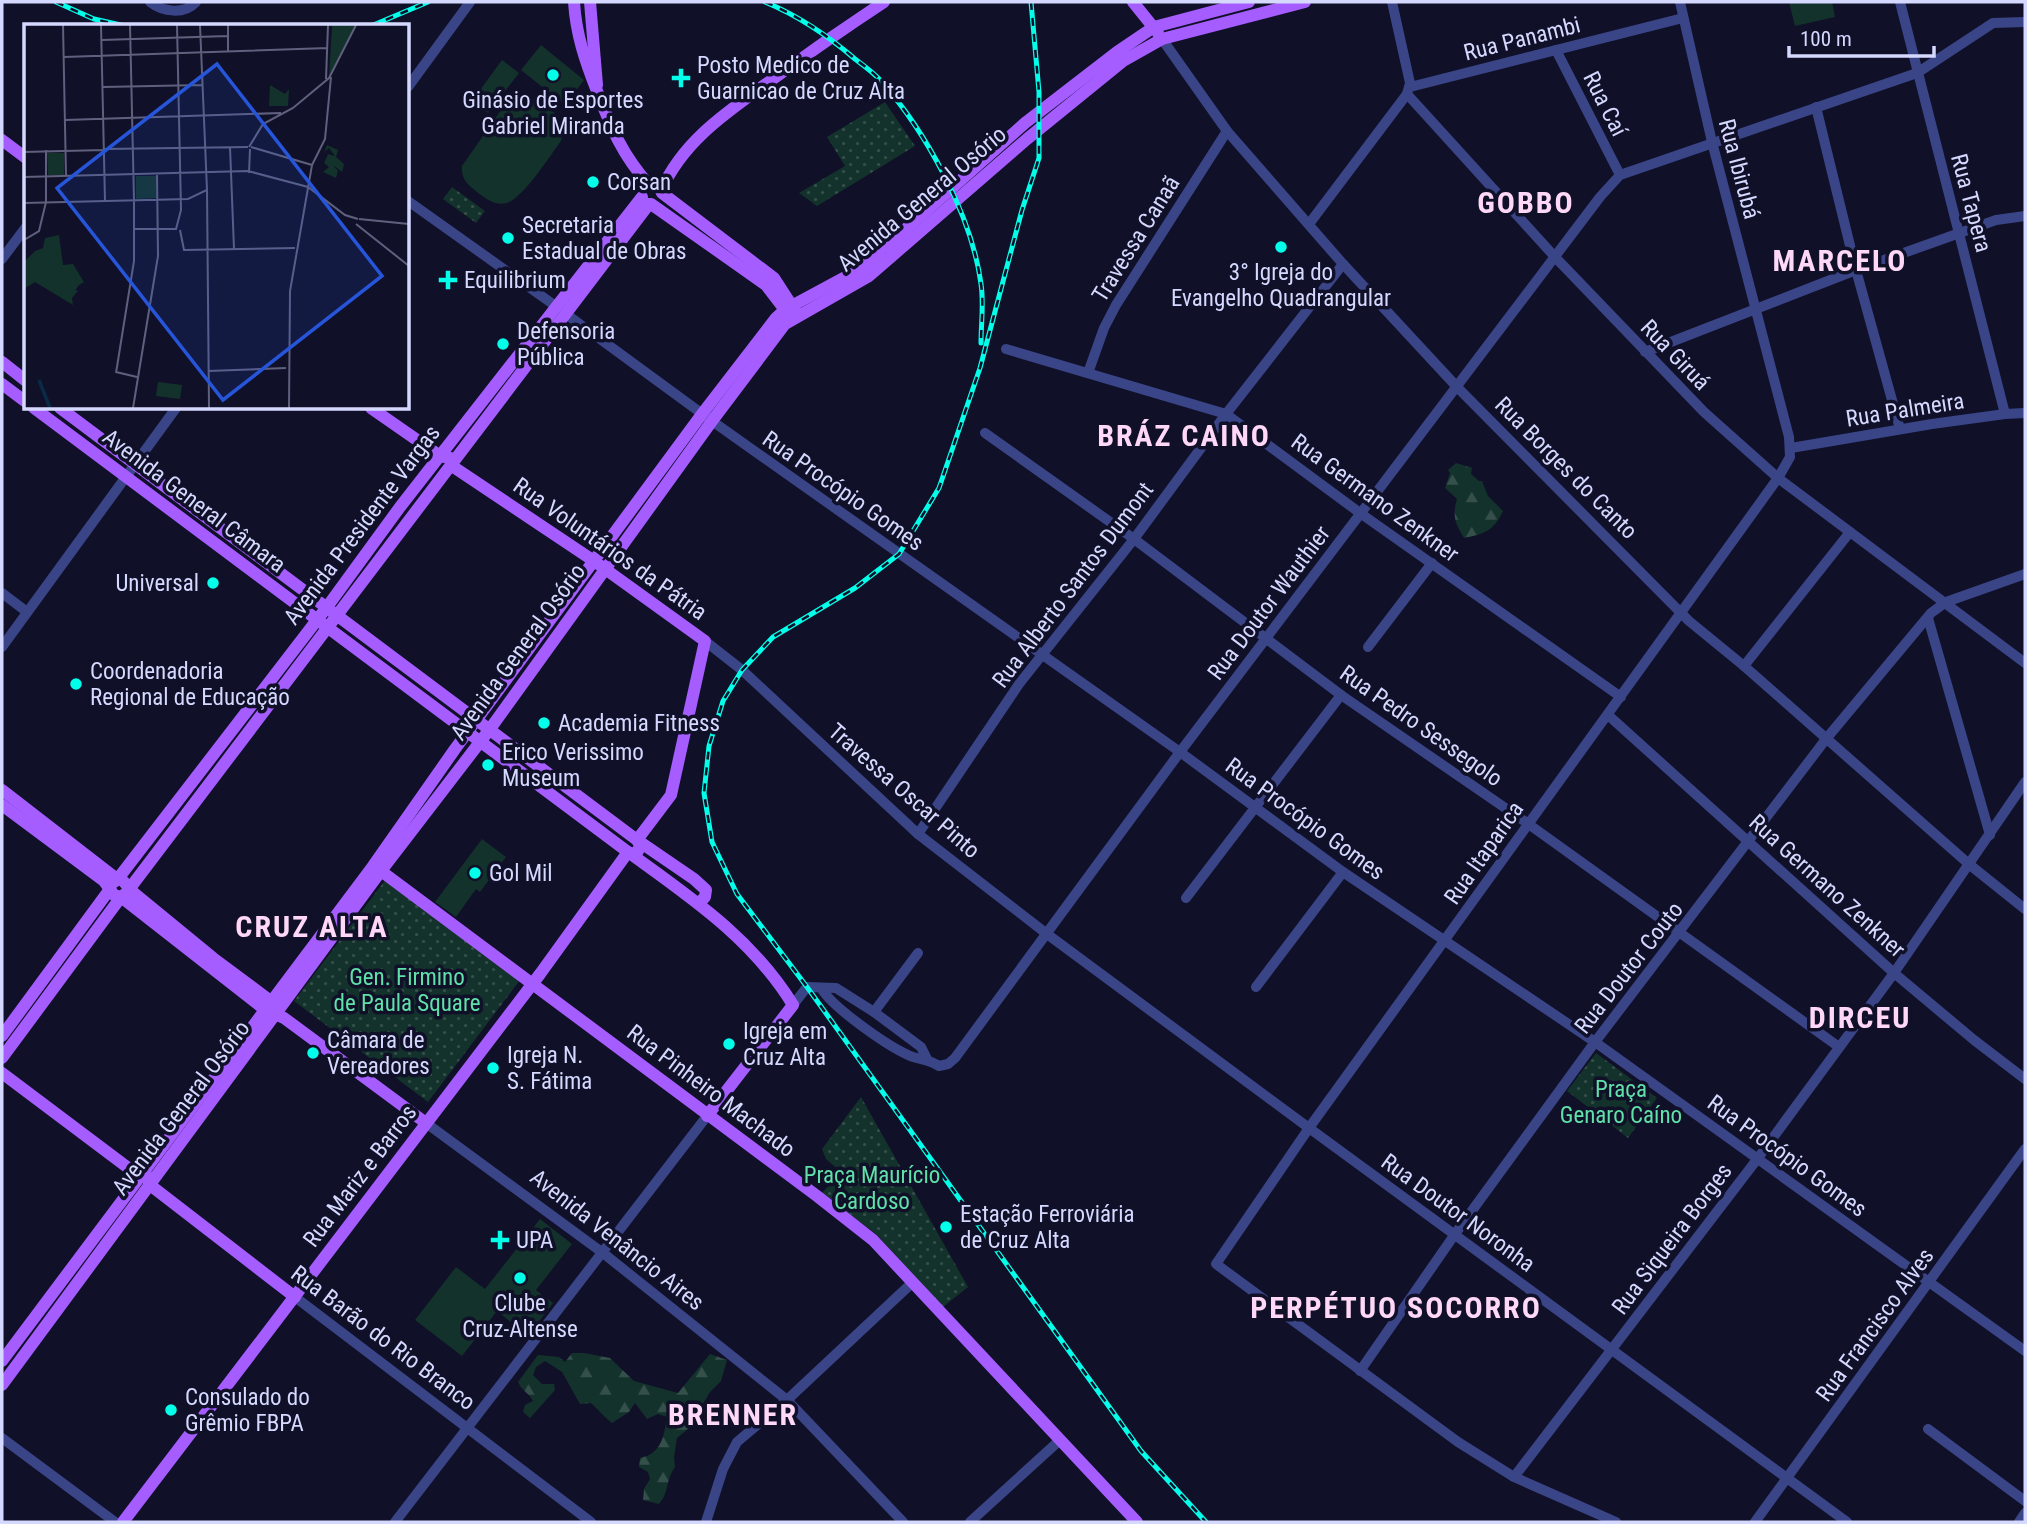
<svg xmlns="http://www.w3.org/2000/svg" width="2027" height="1524" viewBox="0 0 2027 1524" font-family="'Roboto Condensed',sans-serif">
	<style>
		.forest { fill: url(#forest-firs) }
		.park { fill: url(#park-dots) }
		.pitch { fill: #13322b }
		.lines { fill: none; stroke-linecap: round; stroke-linejoin: round }
		.minor { stroke: #3a4587; stroke-width: 10 }
		.major { stroke: #a55dff; stroke-width: 12 }
		.rail-casing { stroke: #02ffea; stroke-width: 5 }
		.rail { stroke: #101028; stroke-width: 2.5; stroke-dasharray: 8; stroke-linecap: butt }
		.poi-dot { fill: #02ffea; stroke: #101028; stroke-width: 2.5 }
		.labels { text-anchor: middle; dominant-baseline: central; stroke-width: 7; stroke-linejoin: round; paint-order: stroke }
		.street-label { font-size: 23px; fill: #d6d9ff; stroke: #101028 }
		.poi-label { font-size: 23px; fill: #d6d9ff; stroke: #101028; text-anchor: start }
		.park-label { font-size: 23px; fill: #60e1a9; stroke: #101028 }
		.district-label { font-size: 30px; font-weight: bold; letter-spacing: 2px; fill: #ffd8f8; stroke: #101028 }
		.inset-river { fill: none; stroke: #0a2b46; stroke-width: 3.5 }
		.inset-road { fill: none; stroke: #5f607e; stroke-width: 2 }
		.view { fill: #2655da; fill-opacity: 0.15; stroke: #2655da; stroke-width: 3.5 }
		.inset-edge { fill: none; stroke: #d6d9ff; stroke-width: 3.5 }
	</style>
	<defs>
		<pattern id="forest-firs" width="22" height="20" patternUnits="userSpaceOnUse" patternTransform="scale(1.75)"><rect width="22" height="20" fill="#13322b"/><path d="M5 1l3.5 6h-7zM16 11l3.5 6h-7z" fill="#354f4b"/></pattern>
		<pattern id="park-dots" width="8" height="8" patternUnits="userSpaceOnUse" patternTransform="scale(1.75)"><rect width="8" height="8" fill="#13322b"/><path d="M2 2h.1M6 6h.1" fill="none" stroke="#354f4b" stroke-width="1.8" stroke-linecap="round"/></pattern>
	</defs>
	<rect width="100%" height="100%" fill="#101028"/>
	<g class="forest">
		<path d="M1456 463 1472 468 1471 474 1479 481H1482L1488 496 1503 511C1494 531 1484 534 1464 538 1455 523 1452 516 1457 499L1445 488 1450 473 1448 470Z"/>
		<path d="M572 1353H584L610 1358 634 1381 678 1393 710 1354 727 1360 721 1381 710 1392 689 1428 677 1438 674 1457 675 1467C665 1481 670 1491 659 1504L643 1500 644 1489 650 1479 648 1472 639 1467 640 1458C662 1454 664 1435 667 1417L658 1414 647 1419 635 1403 629 1412 612 1423C604 1417 599 1410 591 1403L580 1404 562 1372 545 1361 536 1367 533 1375 542 1384H554L555 1390 530 1418 523 1412 525 1405 533 1401C529 1393 522 1391 518 1382L538 1355 559 1357 565 1362Z"/>
	</g>
	<g class="park">
		<polygon points="885,102 915,146 817,206 799,193 845,166 827,137"/>
		<polygon points="452,187 485,211 476,223 443,199"/>
		<polygon points="386,879 520,980 428,1102 294,1001"/>
		<polygon points="1596,1053 1657,1098 1628,1138 1567,1091"/>
		<polygon points="861,1097 968,1287 943,1307 876,1234 822,1193 841,1172 826,1159 822,1149"/>
	</g>
	<g class="pitch">
		<polygon points="1789,2 1832,2 1835,17 1795,26"/>
		<polygon points="541,45 584,80 565,105 521,70"/>
		<polygon points="502,60 519,73 488,113 472,101"/>
		<path d="M521 96C543 98 567 116 561 141 550 156 523 198 507 203 495 206 486 199 477 192 467 184 461 179 462 166L506 103Z"/>
		<polygon points="482,839 506,857 480,892 476,889 456,917 435,902"/>
		<polygon points="1610,1090 1642,1113 1628,1133 1596,1109"/>
		<polygon points="540,1219 572,1244 536,1290 553,1303 528,1336 497,1311 462,1356 415,1320 456,1267 485,1289"/>
	</g>
	<g class="lines">
		<g class="minor">
			<path d="M150 2C163 12 184 15 196 2"/>
			<polyline points="1392,2 1410,83 1407,94 1555,257 1704,412 1778,478 2025,663"/>
			<polyline points="1900,2 2005,414"/>
			<polyline points="1162,39 1227,131 1343,264 1457,387 1689,621 1744,666 1970,865 2025,909"/>
			<polyline points="1556,50 1620,175"/>
			<polyline points="408,87 470,2"/>
			<polyline points="1410,87 1683,18"/>
			<polyline points="1816,107 1856,270 1900,429"/>
			<polyline points="408,201 557,307 564,307 566,314 712,421 1180,752 1343,872 1595,1042 2025,1351"/>
			<polyline points="1309,224 1407,94"/>
			<polyline points="2,259 26,227"/>
			<polyline points="1006,349 1226,414 1360,513 1621,697"/>
			<polyline points="1645,352 1856,270 1996,220 2025,216"/>
			<polyline points="1088,373 1104,328 1116,305 1227,131"/>
			<polyline points="985,433 1134,539 1341,695 1527,823 1839,1047"/>
			<polyline points="1791,448 1932,424 2005,414 2025,413"/>
			<polyline points="2,593 27,612"/>
			<polyline points="1928,618 1990,835"/>
			<polyline points="705,641 742,670 918,834 1047,934 1309,1128 1847,1522"/>
			<polyline points="2,647 176,408"/>
			<polyline points="1368,647 1432,563"/>
			<polyline points="1744,666 1850,532"/>
			<polyline points="1608,715 1894,973 1974,1040 2025,1079"/>
			<polyline points="918,834 1019,684 1134,539 1226,414 1343,264"/>
			<polyline points="1186,898 1341,695"/>
			<polyline points="1256,987 1343,872"/>
			<path d="M821 988C833 1008 891 1049 913 1057 923 1060 930 1060 939 1066L948 1064 955 1058 1180 752 1600 197 1620 175 1917 73 1993 23 2025 22"/>
			<polyline points="793,1005 807,987 836,988 874,1012 921,1047 927,1059"/>
			<polyline points="874,1012 918,953"/>
			<polyline points="426,1123 603,1253 787,1400 903,1522"/>
			<polyline points="295,1297 591,1522"/>
			<polyline points="1360,1371 1455,1234 1595,1042 1826,739 1931,613 1946,602 2025,574"/>
			<polyline points="1928,1429 2025,1501"/>
			<polyline points="2,1438 115,1522"/>
			<polyline points="1514,1477 1758,1158 1894,973 2025,782"/>
			<polyline points="395,1522 707,1116"/>
			<polyline points="706,1522 723,1469 737,1442 787,1400 913,1282"/>
			<polyline points="970,1522 1060,1440"/>
			<polyline points="1616,1522 1514,1477 1458,1442 1216,1264 1309,1128 1778,478 1790,457 1789,437 1712,142 1680,2"/>
			<polyline points="1755,1522 2025,1149"/>
			<polyline points="2019,1522 2025,1513"/>
		</g>
		<g class="major">
			<path d="M574 2C576 34 585 61 597 91 612 129 621 153 649 185"/>
			<polyline points="590,2 597,85"/>
			<polyline points="1133,2 1158,33"/>
			<polyline points="2,140 26,158"/>
			<path d="M661 191C683 140 730 110 773 79 810 52 846 27 884 2"/>
			<polyline points="662,193 774,278 796,312"/>
			<polyline points="651,204 766,285 789,315"/>
			<polyline points="2,362 26,381"/>
			<polyline points="2,384 26,402"/>
			<path d="M34 408 628 852C690 897 752 938 793 1005L707 1116"/>
			<polyline points="60,408 637,840 694,879 706,890 705,897 699,903"/>
			<polyline points="2,790 113,876 123,881 135,894 213,958 276,1005"/>
			<polyline points="2,805 104,881 114,895 121,897 264,1009 284,1018 426,1123"/>
			<polyline points="381,871 817,1196 873,1240 1137,1522"/>
			<polyline points="2,1036 110,889 111,884 117,880 327,607 400,507 642,197"/>
			<polyline points="2,1058 121,897 127,892 649,204"/>
			<polyline points="2,1073 139,1176 147,1176 150,1185 295,1297"/>
			<polyline points="2,1361 373,866 455,749 702,414 776,318 786,309 862,268 1025,123 1117,52 1154,27 1249,2"/>
			<polyline points="2,1385 381,871 490,729 712,421 785,324 869,276 1027,139 1123,61 1162,39 1305,2"/>
			<polyline points="123,1522 540,974 628,852 633,854 638,851 640,845 637,840 671,795 705,641 594,561 452,466 450,458 440,456 371,408"/>
		</g>
		<g class="rail-casing">
			<g id="rail">
				<polyline points="56,2 94,19 125,26"/>
				<path d="M765 2C799 16 827 35 855 59 863 65 873 72 880 80 926 131 972 216 981 284 984 303 981 324 981 343"/>
				<polyline points="1031,2 1039,92 1039,158 1022,210 980,368 939,488 899,554 855,588 773,637 742,670 723,701 709,746 704,793 712,842 737,894 807,987 1141,1451 1206,1522"/>
				<polyline points="371,26 428,2"/>
			</g>
		</g>
		<use href="#rail" class="rail"/>
	</g>
	<g class="poi-dot">
		<circle cx="553" cy="75" r="7"/>
		<path d="M677.5 67.5h7v7h7v7h-7v7h-7v-7h-7v-7h7z"/>
		<circle cx="593" cy="182" r="7"/>
		<circle cx="508" cy="238" r="7"/>
		<circle cx="1281" cy="247" r="7"/>
		<path d="M444.5 269.5h7v7h7v7h-7v7h-7v-7h-7v-7h7z"/>
		<circle cx="503" cy="344" r="7"/>
		<circle cx="213" cy="583" r="7"/>
		<circle cx="76" cy="684" r="7"/>
		<circle cx="544" cy="723" r="7"/>
		<circle cx="488" cy="765" r="7"/>
		<circle cx="475" cy="873" r="7"/>
		<circle cx="729" cy="1044" r="7"/>
		<circle cx="313" cy="1053" r="7"/>
		<circle cx="493" cy="1068" r="7"/>
		<circle cx="946" cy="1227" r="7"/>
		<path d="M496.5 1229.5h7v7h7v7h-7v7h-7v-7h-7v-7h7z"/>
		<circle cx="520" cy="1278" r="7"/>
		<circle cx="171" cy="1410" r="7"/>
	</g>
	<g class="labels">
		<g class="street-label">
			<text transform="translate(1522 39) rotate(-14)">Rua Panambi</text>
			<text transform="translate(1605 104) rotate(63)">Rua Caí</text>
			<text transform="translate(1739 169) rotate(75)">Rua Ibirubá</text>
			<text transform="translate(922 199) rotate(-40)">Avenida General Osório</text>
			<text transform="translate(1971 203) rotate(75)">Rua Tapera</text>
			<text transform="translate(1136 239) rotate(-58)">Travessa Canaã</text>
			<text transform="translate(1675 355) rotate(46)">Rua Giruá</text>
			<text transform="translate(1905 410) rotate(-9)">Rua Palmeira</text>
			<text transform="translate(1566 468) rotate(45)">Rua Borges do Canto</text>
			<text transform="translate(843 491) rotate(35)">Rua Procópio Gomes</text>
			<text transform="translate(1375 498) rotate(36)">Rua Germano Zenkner</text>
			<text transform="translate(194 501) rotate(37)">Avenida General Câmara</text>
			<text transform="translate(362 525) rotate(-53)">Avenida Presidente Vargas</text>
			<text transform="translate(610 549) rotate(35)">Rua Voluntários da Pátria</text>
			<text transform="translate(1073 585) rotate(-53)">Rua Alberto Santos Dumont</text>
			<text transform="translate(1269 603) rotate(-53)">Rua Doutor Wauthier</text>
			<text transform="translate(518 652) rotate(-54)">Avenida General Osório</text>
			<text transform="translate(1421 726) rotate(35)">Rua Pedro Sessegolo</text>
			<text transform="translate(904 791) rotate(41)">Travessa Oscar Pinto</text>
			<text transform="translate(1305 819) rotate(36)">Rua Procópio Gomes</text>
			<text transform="translate(1484 853) rotate(-55)">Rua Itaparica</text>
			<text transform="translate(1827 886) rotate(42)">Rua Germano Zenkner</text>
			<text transform="translate(1629 968) rotate(-52)">Rua Doutor Couto</text>
			<text transform="translate(711 1091) rotate(37)">Rua Pinheiro Machado</text>
			<text transform="translate(181 1108) rotate(-53)">Avenida General Osório</text>
			<text transform="translate(1787 1156) rotate(36)">Rua Procópio Gomes</text>
			<text transform="translate(360 1176) rotate(-53)">Rua Mariz e Barros</text>
			<text transform="translate(1458 1213) rotate(36)">Rua Doutor Noronha</text>
			<text transform="translate(1672 1239) rotate(-53)">Rua Siqueira Borges</text>
			<text transform="translate(617 1240) rotate(38)">Avenida Venâncio Aires</text>
			<text transform="translate(1875 1325) rotate(-54)">Rua Francisco Alves</text>
			<text transform="translate(383 1338) rotate(37)">Rua Barão do Rio Branco</text>
		</g>
		<g class="poi-label">
			<text x="697" y="65">Posto Medico de<tspan x="697" dy="26">Guarnicao de Cruz Alta</tspan></text>
			<text x="553" y="100" text-anchor="middle">Ginásio de Esportes<tspan x="553" dy="26">Gabriel Miranda</tspan></text>
			<text x="607" y="182">Corsan</text>
			<text x="522" y="225">Secretaria<tspan x="522" dy="26">Estadual de Obras</tspan></text>
			<text x="1281" y="272" text-anchor="middle">3° Igreja do<tspan x="1281" dy="26">Evangelho Quadrangular</tspan></text>
			<text x="464" y="280">Equilibrium</text>
			<text x="517" y="331">Defensoria<tspan x="517" dy="26">Pública</tspan></text>
			<text x="199" y="583" text-anchor="end">Universal</text>
			<text x="90" y="671">Coordenadoria<tspan x="90" dy="26">Regional de Educação</tspan></text>
			<text x="558" y="723">Academia Fitness</text>
			<text x="502" y="752">Erico Verissimo<tspan x="502" dy="26">Museum</tspan></text>
			<text x="489" y="873">Gol Mil</text>
			<text x="743" y="1031">Igreja em<tspan x="743" dy="26">Cruz Alta</tspan></text>
			<text x="327" y="1040">Câmara de<tspan x="327" dy="26">Vereadores</tspan></text>
			<text x="507" y="1055">Igreja N.<tspan x="507" dy="26">S. Fátima</tspan></text>
			<text x="960" y="1214">Estação Ferroviária<tspan x="960" dy="26">de Cruz Alta</tspan></text>
			<text x="516" y="1240">UPA</text>
			<text x="520" y="1303" text-anchor="middle">Clube<tspan x="520" dy="26">Cruz-Altense</tspan></text>
			<text x="185" y="1397">Consulado do<tspan x="185" dy="26">Grêmio FBPA</tspan></text>
		</g>
		<g class="park-label">
			<text x="407" y="977">Gen. Firmino<tspan x="407" dy="26">de Paula Square</tspan></text>
			<text x="1621" y="1089">Praça<tspan x="1621" dy="26">Genaro Caíno</tspan></text>
			<text x="872" y="1175">Praça Maurício<tspan x="872" dy="26">Cardoso</tspan></text>
		</g>
		<g class="district-label">
			<text x="1526" y="202">GOBBO</text>
			<text x="1840" y="260">MARCELO</text>
			<text x="1184" y="435">BRÁZ CAINO</text>
			<text x="312" y="926">CRUZ ALTA</text>
			<text x="1860" y="1017">DIRCEU</text>
			<text x="1396" y="1307">PERPÉTUO SOCORRO</text>
			<text x="733" y="1414">BRENNER</text>
		</g>
	</g>
	<g transform="translate(24 24)">
		<rect width="385" height="385" fill="#101028"/>
		<path d="M246 61 261 70 265 65 264 82H245ZM35 211 39 241 49 240 60 258 49 265 54 267 48 274 49 281 11 258 0 265V251L28 227 19 224 21 214Z" fill="#13322b"/>
		<path d="M308 1H331L305 52 308 4ZM303 121 314 126 312 133 320 140 318 148 309 141 314 147 312 154 299 148 305 143 300 139 304 130 311 132 305 124 300 128ZM23 129H40V151H24ZM112 152H132L133 174 112 175ZM30 220 38 245 46 243 56 259 44 278 15 257 0 259V238L11 227Z" fill="#13322b"/>
		<path d="M134 358 158 361 156 375 132 372Z" fill="#13322b"/>
		<path class="inset-river" d="M15 356 26 384"/>
		<path class="inset-road" d="M39 1 42 152M77 1 81 177M106 1 110 176M204 1V28M78 16 204 12M40 33 304 24M302 55 304 1M79 63 178 61M41 96 257 89M206 123 210 225M225 123 239 100 269 84 305 54 332 1M227 123 288 141M80 125 224 123M0 128 80 126M225 149 226 125M0 153 224 147 284 163 321 191 334 195M284 164 288 141 301 115 307 53M183 166 185 384M0 179 164 175 183 166 176 1M335 195 385 200M332 200 385 242M111 205H134M134 205H152L157 186 153 1M156 206 160 226 271 224M0 216 15 207 22 178V126M184 347 262 344M92 348 113 353M92 349 110 237V176M109 384 134 232 133 151M265 384 266 267 284 164"/>
		<path class="view" d="M193 40 358 252 199 376 33 164Z"/>
		<rect width="385" height="385" class="inset-edge"/>
	</g>
	<rect width="2027" height="1524" fill="none" stroke="#d6d9ff" stroke-width="7"/>
	<path d="M1789 46v10h145v-10" fill="none" stroke="#d6d9ff" stroke-width="3.5"/>
	<text x="1800" y="46" font-size="21" fill="#d6d9ff" stroke="#101028" stroke-width="5" paint-order="stroke">100 m</text>
</svg>
